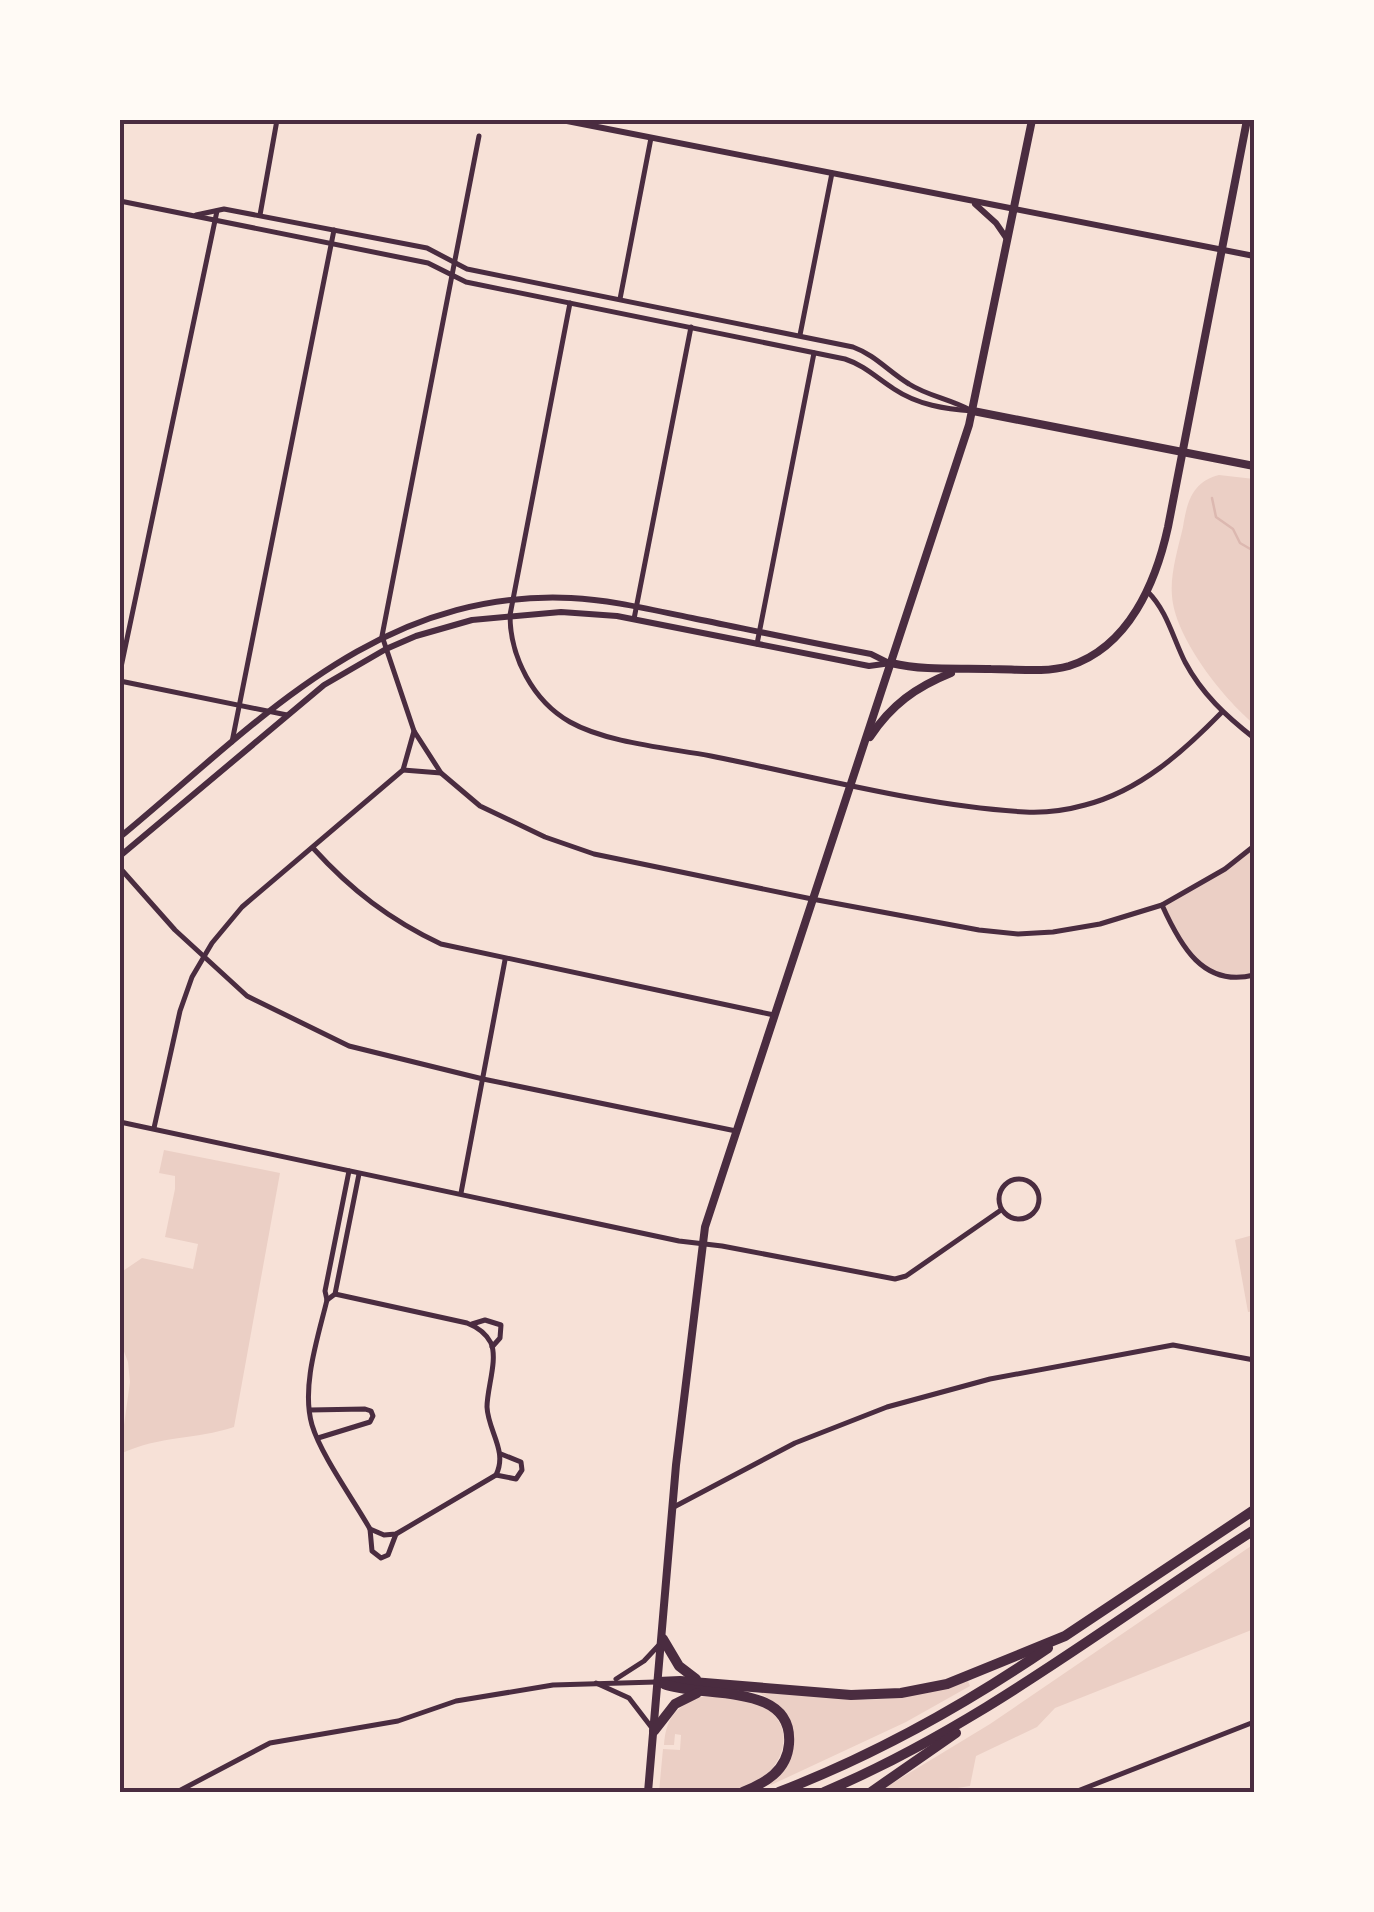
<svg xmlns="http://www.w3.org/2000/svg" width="1374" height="1912" viewBox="0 0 1374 1912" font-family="Raleway,sans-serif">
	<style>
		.green { fill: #ebcfc5 }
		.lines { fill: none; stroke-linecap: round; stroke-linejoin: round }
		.stream { stroke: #dcb8b0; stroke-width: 2.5 }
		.minor { stroke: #4a2c40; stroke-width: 5 }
		.tertiary { stroke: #4a2c40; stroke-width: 6 }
		.secondary { stroke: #4a2c40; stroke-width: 8 }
		.motorway { stroke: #4a2c40; stroke-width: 10 }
		.neatline { fill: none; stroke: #4a2c40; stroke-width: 4 }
	</style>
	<rect width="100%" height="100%" fill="#f7e1d7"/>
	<g class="green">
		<path d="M1219 475 1254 479V724C1223 698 1175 638 1172 596 1170 574 1178 549 1183 527 1187 502 1192 482 1219 475Z"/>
		<path d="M1254 846V975C1200 984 1186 945 1162 905L1194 888Z"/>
		<path d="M164 1150 280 1173 234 1427C195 1440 161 1435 120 1454L130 1382 128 1362 120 1341V1273L142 1258 193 1269 198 1244 165 1237 175 1189V1176L159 1173Z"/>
		<polygon points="1254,1192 1254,1311 1248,1312 1235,1240 1253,1235 1251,1203"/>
		<polygon points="1254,1544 1254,1629 1055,1708 1037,1727 976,1756 970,1786 932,1792 878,1792 990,1724"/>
		<path d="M968 1681 970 1686 906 1722 771 1785 770 1783C809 1750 797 1714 758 1692L868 1700 894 1698Z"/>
		<path d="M699 1697C717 1696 745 1696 761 1705 805 1729 778 1780 738 1791 715 1797 684 1792 659 1792L663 1749 680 1750 681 1735 675 1734 674 1745H664C666 1718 675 1708 699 1697Z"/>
	</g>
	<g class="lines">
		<polyline class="stream" points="1212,498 1216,517 1233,529 1240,543 1252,550"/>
		<g class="minor">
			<path d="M120 201 428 263 466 282 845 359C864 365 878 379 894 389 918 405 945 409 973 411"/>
			<path d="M196 215 224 209 427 248 467 269 853 347C875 355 889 372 909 384 928 396 950 399 970 410"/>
			<polyline points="260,215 277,120"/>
			<polyline points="620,299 651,138"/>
			<path d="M570 303 510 615C510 657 533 701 570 722 607 743 669 748 711 756 812 776 922 806 1025 812 1044 813 1067 810 1085 805 1140 791 1184 751 1222 712"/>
			<polyline points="800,335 832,173"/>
			<path d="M1148 592C1167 611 1173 638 1185 662 1202 694 1226 716 1254 738"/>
			<polyline points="634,619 691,327"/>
			<polyline points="757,644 814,353"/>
			<polyline points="120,672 217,211"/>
			<polyline points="120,681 287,715"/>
			<polyline points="414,731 441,773"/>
			<polyline points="232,742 334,230"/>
			<polyline points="403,770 441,773 480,806 545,837 594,854 812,899 979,930 1018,934 1053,932 1100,924 1162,905 1225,869 1254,846"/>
			<path d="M313 848C351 890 390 920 441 944L774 1015"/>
			<polyline points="120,868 175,930 247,996 349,1046 483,1079 736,1131"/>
			<path d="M1162 905C1180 945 1203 988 1254 975"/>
			<polyline points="120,1122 679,1241 722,1246 895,1279 906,1276 1001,1210"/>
			<polyline points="154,1128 180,1011 192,977 212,943 242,907 403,770 414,731 382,636 479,136"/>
			<circle cx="1019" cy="1199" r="20"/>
			<polyline points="461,1193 505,960"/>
			<path d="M335 1294 467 1323C477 1327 486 1333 491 1343 498 1360 487 1388 487 1407 488 1431 508 1451 496 1475L396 1534 384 1535 370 1529C353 1499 321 1455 312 1425 301 1387 318 1337 327 1300L325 1291 349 1171"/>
			<polyline points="327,1300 335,1294 359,1174"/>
			<polyline points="472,1324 485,1320 501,1325 500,1338 492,1347"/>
			<polyline points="310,1410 365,1409 371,1411 373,1416 370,1422 318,1438"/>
			<polyline points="496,1475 516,1479 522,1470 521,1462 501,1454"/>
			<polyline points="672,1508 795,1443 887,1407 990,1379 1173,1345 1254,1360"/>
			<polyline points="370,1529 372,1551 381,1558 388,1555 396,1534"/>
			<polyline points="616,1679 644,1661 658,1646"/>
			<polyline points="596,1683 629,1698 652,1728"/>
			<polyline points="177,1792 270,1743 398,1721 456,1701 553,1685 656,1682"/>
			<polyline points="957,1792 989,1792"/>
			<polyline points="1075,1792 1254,1722"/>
		</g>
		<g class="tertiary">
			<polyline points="562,120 1254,256"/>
			<polyline points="975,204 996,223 1007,239"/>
			<path d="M120 837C258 723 377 589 571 598 612 600 652 610 692 618 751 630 811 643 871 654L889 663"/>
			<polyline points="120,856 324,685 386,649 416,636 472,620 561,612 617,616 869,666 891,663"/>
		</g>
		<g class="secondary">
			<polyline points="973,411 1254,466"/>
			<path d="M891 663C925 671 957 668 991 669 1016 669 1045 673 1069 666 1129 647 1156 582 1168 527L1247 120"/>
			<path d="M870 737C891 705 916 687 951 673"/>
			<polyline points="648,1792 676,1465 705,1227 969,425 1032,120"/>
		</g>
		<g class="motorway">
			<polyline points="663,1639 679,1666 696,1679"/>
			<polyline points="658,1682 680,1681 851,1695 901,1693 947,1684 1065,1636 1254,1510"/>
			<path d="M664 1684C702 1699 794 1681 789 1744 787 1771 765 1783 743 1792"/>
			<polyline points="654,1731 675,1704 697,1693"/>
			<path d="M779 1792C875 1755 963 1706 1048 1648"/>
			<path d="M824 1792C980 1726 1112 1621 1254 1530"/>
			<polyline points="871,1792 956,1733"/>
		</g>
	</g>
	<rect width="1374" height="1912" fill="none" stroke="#fffaf5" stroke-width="245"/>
	<rect x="122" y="122" width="1130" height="1668" class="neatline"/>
</svg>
